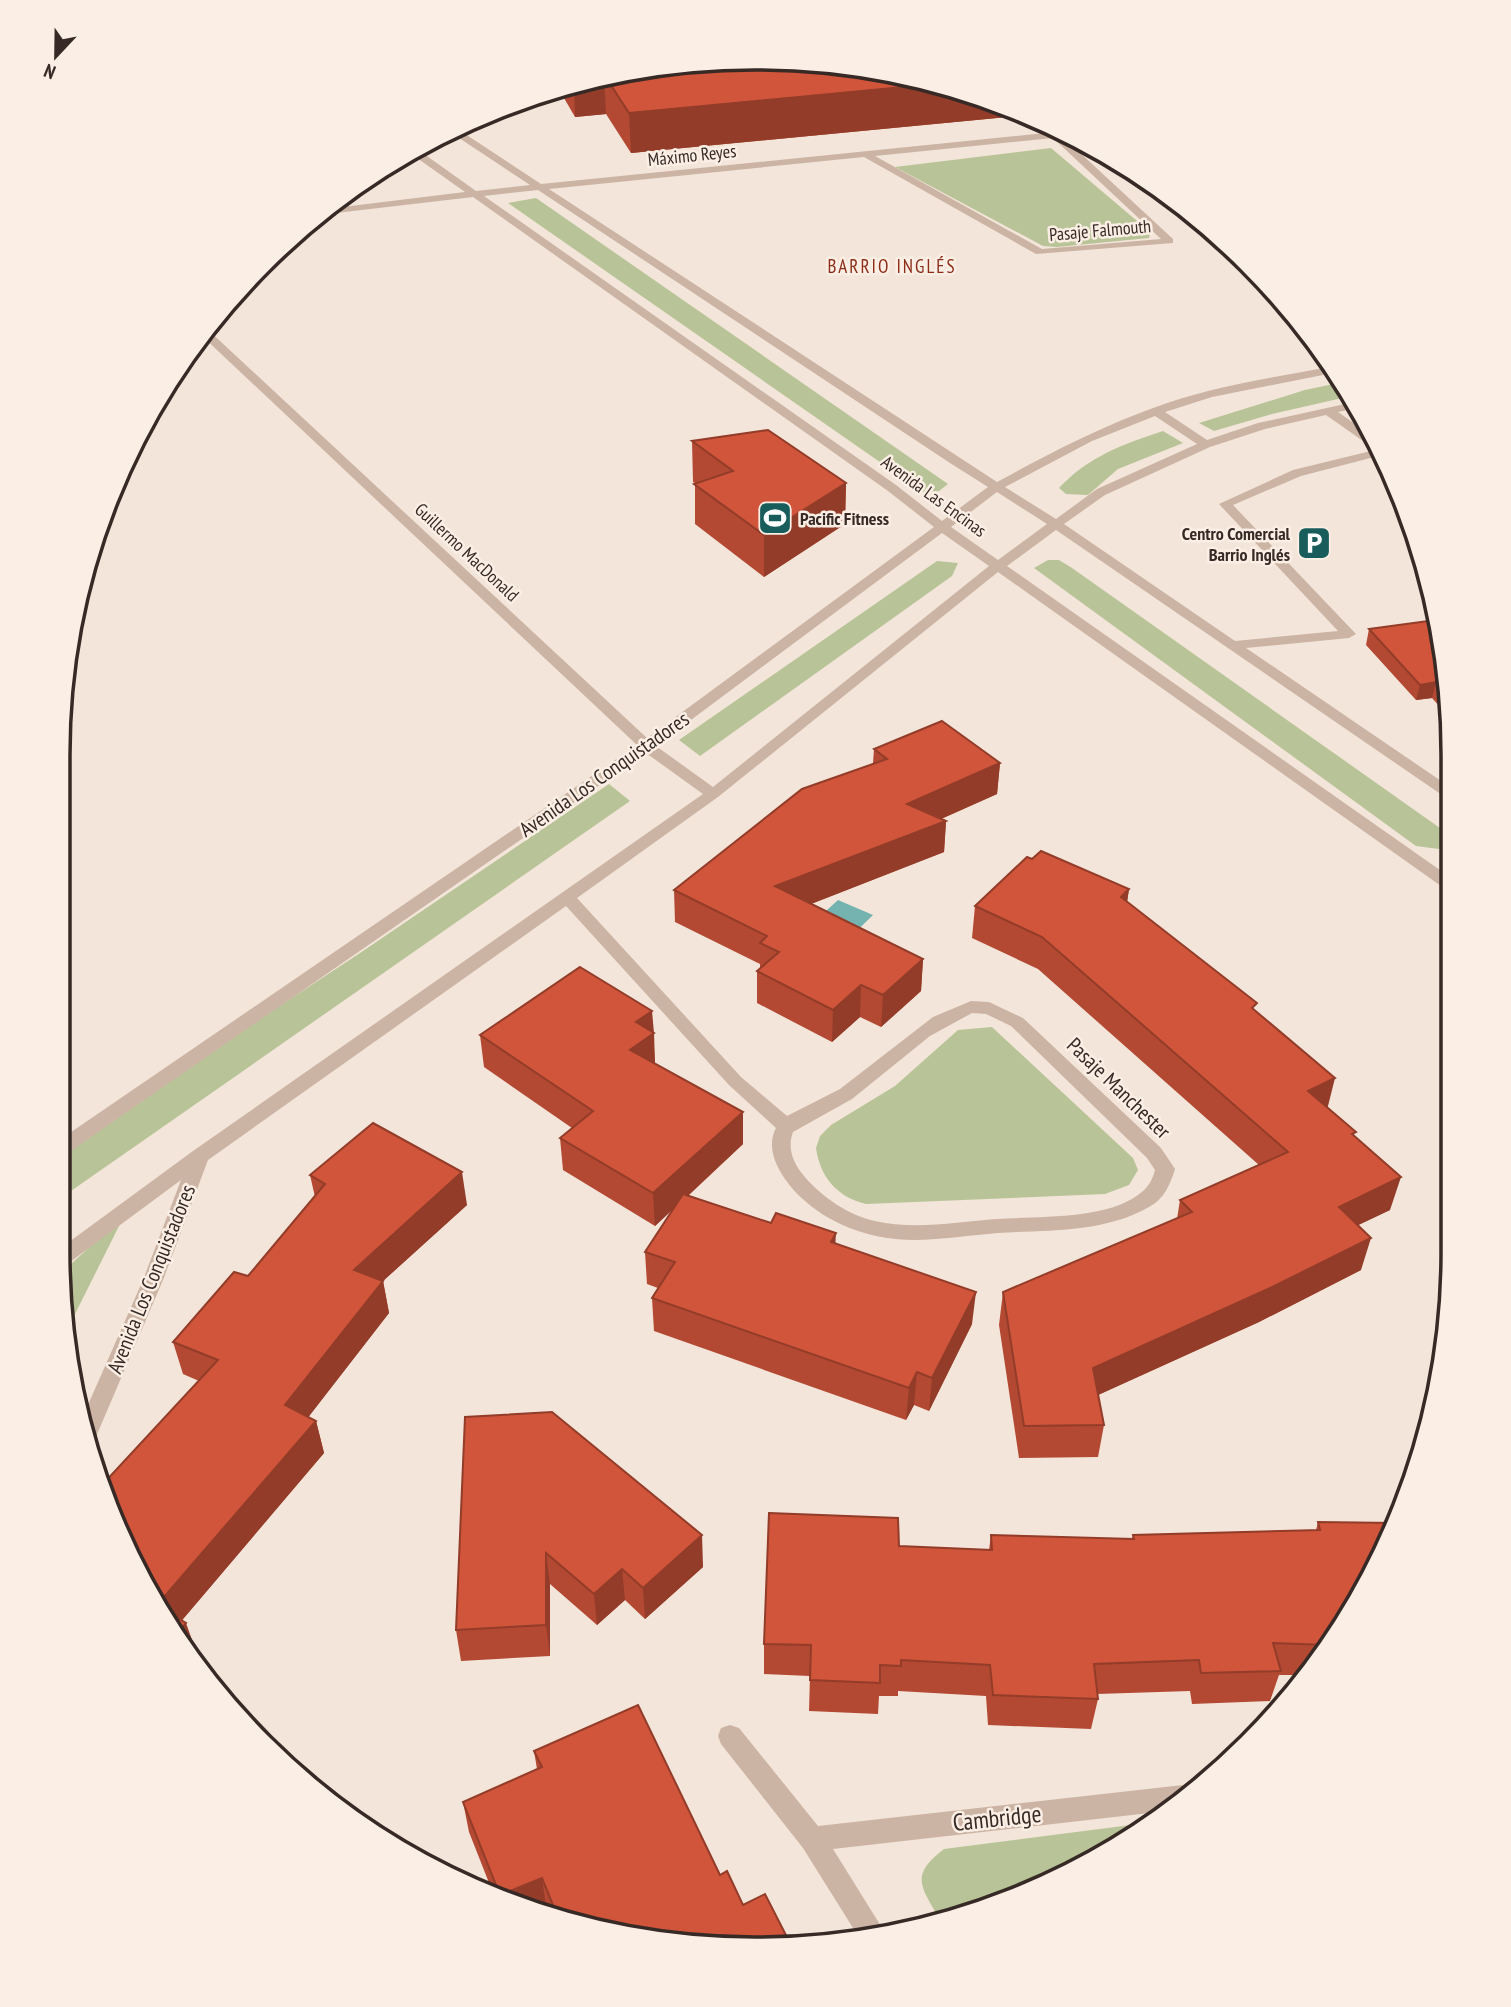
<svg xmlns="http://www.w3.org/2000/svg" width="1511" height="2007" viewBox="0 0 1511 2007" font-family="'PT Sans Narrow',sans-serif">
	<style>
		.green { fill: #b8c497 }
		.water { fill: #75b3b1 }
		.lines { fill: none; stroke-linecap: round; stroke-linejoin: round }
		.minor { fill: #ccb4a4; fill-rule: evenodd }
		.wall { fill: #b34932 }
		.shaded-wall { fill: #923c29 }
		.building { fill: #d0553a; stroke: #923c29; stroke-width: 2 }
		.labels { text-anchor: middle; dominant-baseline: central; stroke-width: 5; stroke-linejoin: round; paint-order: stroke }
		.far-street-label { font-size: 18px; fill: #372a26; stroke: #fbefe5 }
		.far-poi-label { font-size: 18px; font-weight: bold; fill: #372a26; stroke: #fbefe5; text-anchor: start }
		.far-neighbourhood-label { font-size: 19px; letter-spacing: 2px; fill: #8d2d18; stroke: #fbefe5 }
		.street-label { font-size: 21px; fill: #372a26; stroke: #fbefe5 }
		.near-street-label { font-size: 24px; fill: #372a26; stroke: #fbefe5 }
		.rim { fill: none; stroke: #372a26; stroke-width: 3.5 }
	</style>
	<rect width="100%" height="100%" fill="#f3e5d9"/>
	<g class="green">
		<polygon points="1051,148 1150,232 1149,238 1057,247 1043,246 895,167"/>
		<polygon points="536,198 948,484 939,491 923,492 508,203"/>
		<polygon points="1343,382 1351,396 1272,414 1214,431 1199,423 1305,390"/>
		<path d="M1163 431 1183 443 1118 469 1088 495 1066 494 1059 488C1088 457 1123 444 1163 431Z"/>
		<polygon points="1048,560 1059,560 1072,568 1447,833 1447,840 1439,849 1416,846 1034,568"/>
		<polygon points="937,561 958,563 952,576 700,756 679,740"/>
		<polygon points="609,784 630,801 58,1200 58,1152 360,953"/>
		<path d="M992 1027 1133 1158 1138 1170 1129 1185 1105 1194 866 1204C837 1197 820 1177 816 1148L820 1136 831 1125 895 1086 958 1030Z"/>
		<polygon points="124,1216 68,1328 61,1273"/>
		<path d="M1154 1822 1143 1831 979 1912 940 1920C921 1886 909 1876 944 1849Z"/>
	</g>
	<polygon class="water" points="838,900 873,915 838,949 802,933"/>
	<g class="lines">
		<g class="minor">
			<path d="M456 128 541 184 1055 132H1061L1069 136 1063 137 1173 239V243L1036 254 864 157 549 189 997 482C1065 445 1133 410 1208 391 1249 381 1292 374 1334 366L1338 372 1212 397 1165 412 1207 440 1258 423 1354 402 1357 408 1338 412 1372 436 1379 448H1373L1326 415 1265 429 1210 447 1105 495 1064 524 1235 641 1338 631 1219 504 1293 470 1379 449 1382 455 1301 476 1233 505 1356 634 1349 638 1246 648 1447 785V797L1442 795 1056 530 1007 566 1447 875V887L1441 886 998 572 718 797 577 898 741 1077 787 1116 840 1089 933 1017 971 1001 989 1002 1023 1018 1161 1148 1175 1169C1170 1185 1164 1199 1149 1207 1104 1233 1047 1230 998 1233 958 1236 916 1245 876 1236 839 1228 801 1206 781 1173 773 1159 768 1143 776 1128L729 1085 566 906 208 1160 163 1280 95 1439 88 1447 80 1423 143 1280 181 1180 66 1265 60 1267 58 1250 193 1151 703 794 646 753 65 1155 58 1157V1141L637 745 200 334 205 327 647 738 934 527 888 491 473 197 319 215 326 209 465 192 410 153 417 149 476 191 530 185 450 132ZM1053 138 1161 239 1042 249 875 156ZM538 190 950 463 988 487 942 521 896 485 484 196ZM1155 416 1197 444 1097 489 1056 519 1005 487 1092 441ZM997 492 1047 524 998 560 951 527ZM942 533 989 566 713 787 656 746ZM972 1013 986 1014 1011 1026 1147 1158 1155 1170C1152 1181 1148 1188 1138 1195 1104 1220 1038 1216 997 1219 957 1222 915 1230 875 1221 848 1215 822 1197 804 1176 793 1163 787 1148 793 1132L852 1099 930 1036Z"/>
			<polygon points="730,1725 739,1728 818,1826 1183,1785 1192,1789 1167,1811 833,1849 884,1931 858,1936 803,1848 721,1744 718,1736 721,1728"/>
		</g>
	</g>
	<g class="wall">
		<polygon points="619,71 1022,111 1029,115 631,153 606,114 575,117 564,98 517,102"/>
		<polygon points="692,441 846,483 845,524 764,577 695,524 695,483 693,482"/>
		<polygon points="1369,629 1447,665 1447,707 1441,708 1432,698 1416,700 1366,645"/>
		<polygon points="874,749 1000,763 997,794 941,819 946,821 944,852 811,904 923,959 921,991 881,1027 860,1017 832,1042 757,1003 757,971 760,968 760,964 675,922 674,890 873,763"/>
		<polygon points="1032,859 1129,889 1127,902 1255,1010 1327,1107 1355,1136 1390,1210 1358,1225 1361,1270 1259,1322 1098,1395 1104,1425 1098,1457 1019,1458 999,1325 1003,1292 1177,1219 1180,1200 1259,1165 1038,969 972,938 975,906"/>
		<polygon points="653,1033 655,1064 743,1112 743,1144 688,1196 835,1243 972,1324 929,1411 914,1405 906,1420 654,1331 652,1298 658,1288 647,1284 645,1252 673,1209 655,1226 563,1170 560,1138 572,1128 484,1067 480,1035"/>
		<polygon points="310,1175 467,1205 383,1281 389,1313 308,1417 316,1421 324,1453 181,1621 197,1654 193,1659 151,1601 199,1381 183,1374 173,1342 248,1276 315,1197"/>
		<polygon points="465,1417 703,1567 645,1619 625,1600 597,1625 550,1584 550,1656 461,1661 456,1630"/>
		<polygon points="1423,1445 1416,1476 1412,1485 1407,1480 1419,1448"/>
		<polygon points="1318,1522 1360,1601 1306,1675 1279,1675 1270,1701 1192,1704 1190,1691 1097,1694 1098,1699 1091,1729 988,1725 986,1696 898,1691 898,1696 879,1696 878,1714 809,1711 810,1676 764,1674 764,1644 899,1546 989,1550 991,1535 1132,1539 1133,1535 1316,1530"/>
		<polygon points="534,1751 720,1875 743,1905 792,1947 619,1936 548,1912 546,1907 541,1909 493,1893 469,1832 463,1802 537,1769"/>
	</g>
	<g class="shaded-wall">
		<polygon points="604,76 606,114 575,117 574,85"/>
		<polygon points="935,84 1022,111 1029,115 631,153 629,113"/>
		<polygon points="563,88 564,98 517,102"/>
		<polygon points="846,483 845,524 764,577 764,535"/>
		<polygon points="1436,682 1432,698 1416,700 1420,685"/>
		<polygon points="1446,692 1447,692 1447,707 1441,708"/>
		<polygon points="1000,763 997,794 905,835 907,804"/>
		<polygon points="946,821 944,852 775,918 775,886"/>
		<polygon points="1129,889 1124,921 1121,897"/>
		<polygon points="923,959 921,991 881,1027 883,995"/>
		<polygon points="861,985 860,1017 832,1042 833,1010"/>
		<polygon points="652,1011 654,1033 655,1065 630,1050 636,1022"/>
		<polygon points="1335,1078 1327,1110 1308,1091"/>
		<polygon points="743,1112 743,1144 655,1226 653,1193"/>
		<polygon points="462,1172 467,1205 383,1281 389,1313 293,1437 285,1405 354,1270"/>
		<polygon points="1401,1177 1390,1210 1329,1239 1339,1207"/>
		<polygon points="836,1233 834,1265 831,1242"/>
		<polygon points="1371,1238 1361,1270 1259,1322 1087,1400 1093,1368"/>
		<polygon points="976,1292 972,1324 929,1411 932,1378"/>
		<polygon points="917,1372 914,1405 906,1420 909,1388"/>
		<polygon points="316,1421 324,1453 173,1631 157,1605"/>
		<polygon points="702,1535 703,1567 645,1619 643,1588"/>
		<polygon points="546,1553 550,1584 550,1656 546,1625"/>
		<polygon points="622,1569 625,1600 597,1625 594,1594"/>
		<polygon points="186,1623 197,1654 193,1659 176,1635"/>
		<polygon points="542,1878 546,1907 541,1909 502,1896"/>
	</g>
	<g class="building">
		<polygon points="755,58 891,71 935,84 629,113 605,76 619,71"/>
		<polygon points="768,430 846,483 764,535 694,484 733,471 692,441"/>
		<polygon points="1435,620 1447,665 1447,692 1446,692 1436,682 1420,685 1369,629"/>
		<polygon points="942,721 1000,763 907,804 946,821 775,886 923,959 883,995 861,985 833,1010 757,971 779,952 760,943 767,936 674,890 802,789 887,759 874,749"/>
		<polygon points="1041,851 1129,889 1121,897 1257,1003 1252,1008 1335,1078 1308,1091 1356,1132 1352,1134 1401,1177 1339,1207 1371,1238 1268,1289 1093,1368 1104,1425 1024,1426 1003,1292 1192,1212 1180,1200 1288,1152 1042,937 975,906 1027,857 1032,859"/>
		<polygon points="580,967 652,1011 636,1022 654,1033 630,1050 743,1112 653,1193 560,1138 593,1111 480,1035"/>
		<polygon points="373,1123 462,1172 354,1270 383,1281 285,1405 316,1421 157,1605 186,1623 176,1635 151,1601 103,1484 218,1360 173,1342 234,1272 248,1276 325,1184 310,1175"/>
		<polygon points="683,1194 771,1223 776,1213 836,1233 831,1242 976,1292 932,1378 917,1372 909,1388 652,1298 675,1262 645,1252"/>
		<polygon points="552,1412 702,1535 643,1588 622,1569 594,1594 546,1553 546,1625 456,1630 465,1417"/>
		<polygon points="769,1513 898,1518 899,1546 992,1550 991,1535 1134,1539 1133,1535 1320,1530 1318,1522 1395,1523 1360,1601 1328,1645 1273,1643 1281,1671 1201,1673 1199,1660 1094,1664 1098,1699 993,1695 990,1665 901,1660 901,1666 880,1665 880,1683 810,1680 811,1645 764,1644"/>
		<polygon points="638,1705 720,1875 727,1871 743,1905 765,1894 792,1947 619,1936 557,1915 542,1878 500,1895 463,1802 542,1767 534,1751"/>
	</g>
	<defs>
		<g id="stadium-square" transform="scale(1.75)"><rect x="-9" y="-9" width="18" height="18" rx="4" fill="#185c5c" stroke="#fbefe5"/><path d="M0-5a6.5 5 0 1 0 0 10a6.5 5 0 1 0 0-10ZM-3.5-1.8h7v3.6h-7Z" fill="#fff"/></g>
		<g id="parking-square" transform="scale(1.75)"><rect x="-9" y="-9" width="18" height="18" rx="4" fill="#185c5c" stroke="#fbefe5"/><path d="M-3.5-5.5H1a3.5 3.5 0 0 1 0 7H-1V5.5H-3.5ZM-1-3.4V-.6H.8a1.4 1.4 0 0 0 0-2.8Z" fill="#fff"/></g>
	</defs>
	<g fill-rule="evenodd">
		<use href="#stadium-square" x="775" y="518"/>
		<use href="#parking-square" x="1314" y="543"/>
	</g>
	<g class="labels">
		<g class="far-street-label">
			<text transform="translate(692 155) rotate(-6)">Máximo Reyes</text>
			<text transform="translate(1100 230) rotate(-5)">Pasaje Falmouth</text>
			<text transform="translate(934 496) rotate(36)">Avenida Las Encinas</text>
			<text transform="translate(467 552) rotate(43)">Guillermo MacDonald</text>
		</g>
		<g class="far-poi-label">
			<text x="800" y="518">Pacific Fitness</text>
			<text x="1290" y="533" text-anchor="end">Centro Comercial<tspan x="1290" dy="21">Barrio Inglés</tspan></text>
		</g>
		<g class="far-neighbourhood-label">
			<text x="892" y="266">BARRIO INGLÉS</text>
		</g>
		<g class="street-label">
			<text transform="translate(604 774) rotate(-35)">Avenida Los Conquistadores</text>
			<text transform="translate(1119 1088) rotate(44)">Pasaje Manchester</text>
			<text transform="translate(151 1279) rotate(-68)">Avenida Los Conquistadores</text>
		</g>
		<g class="near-street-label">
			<text transform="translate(997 1818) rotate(-6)">Cambridge</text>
		</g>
	</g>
	<path d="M0 0H1511V2007H0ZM755 70H756A685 685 0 0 1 1441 755V1252A685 685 0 0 1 756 1937H755A685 685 0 0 1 70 1252V755A685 685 0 0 1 755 70Z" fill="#fbefe5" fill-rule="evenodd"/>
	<path class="rim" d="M755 70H756A685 685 0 0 1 1441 755V1252A685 685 0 0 1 756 1937H755A685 685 0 0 1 70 1252V755A685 685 0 0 1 755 70Z"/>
	<g transform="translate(56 56) rotate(202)" stroke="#fbefe5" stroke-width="5" paint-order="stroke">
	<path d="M0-5L12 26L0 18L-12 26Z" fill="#372a26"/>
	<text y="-10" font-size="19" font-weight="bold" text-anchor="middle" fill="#372a26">N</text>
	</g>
</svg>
